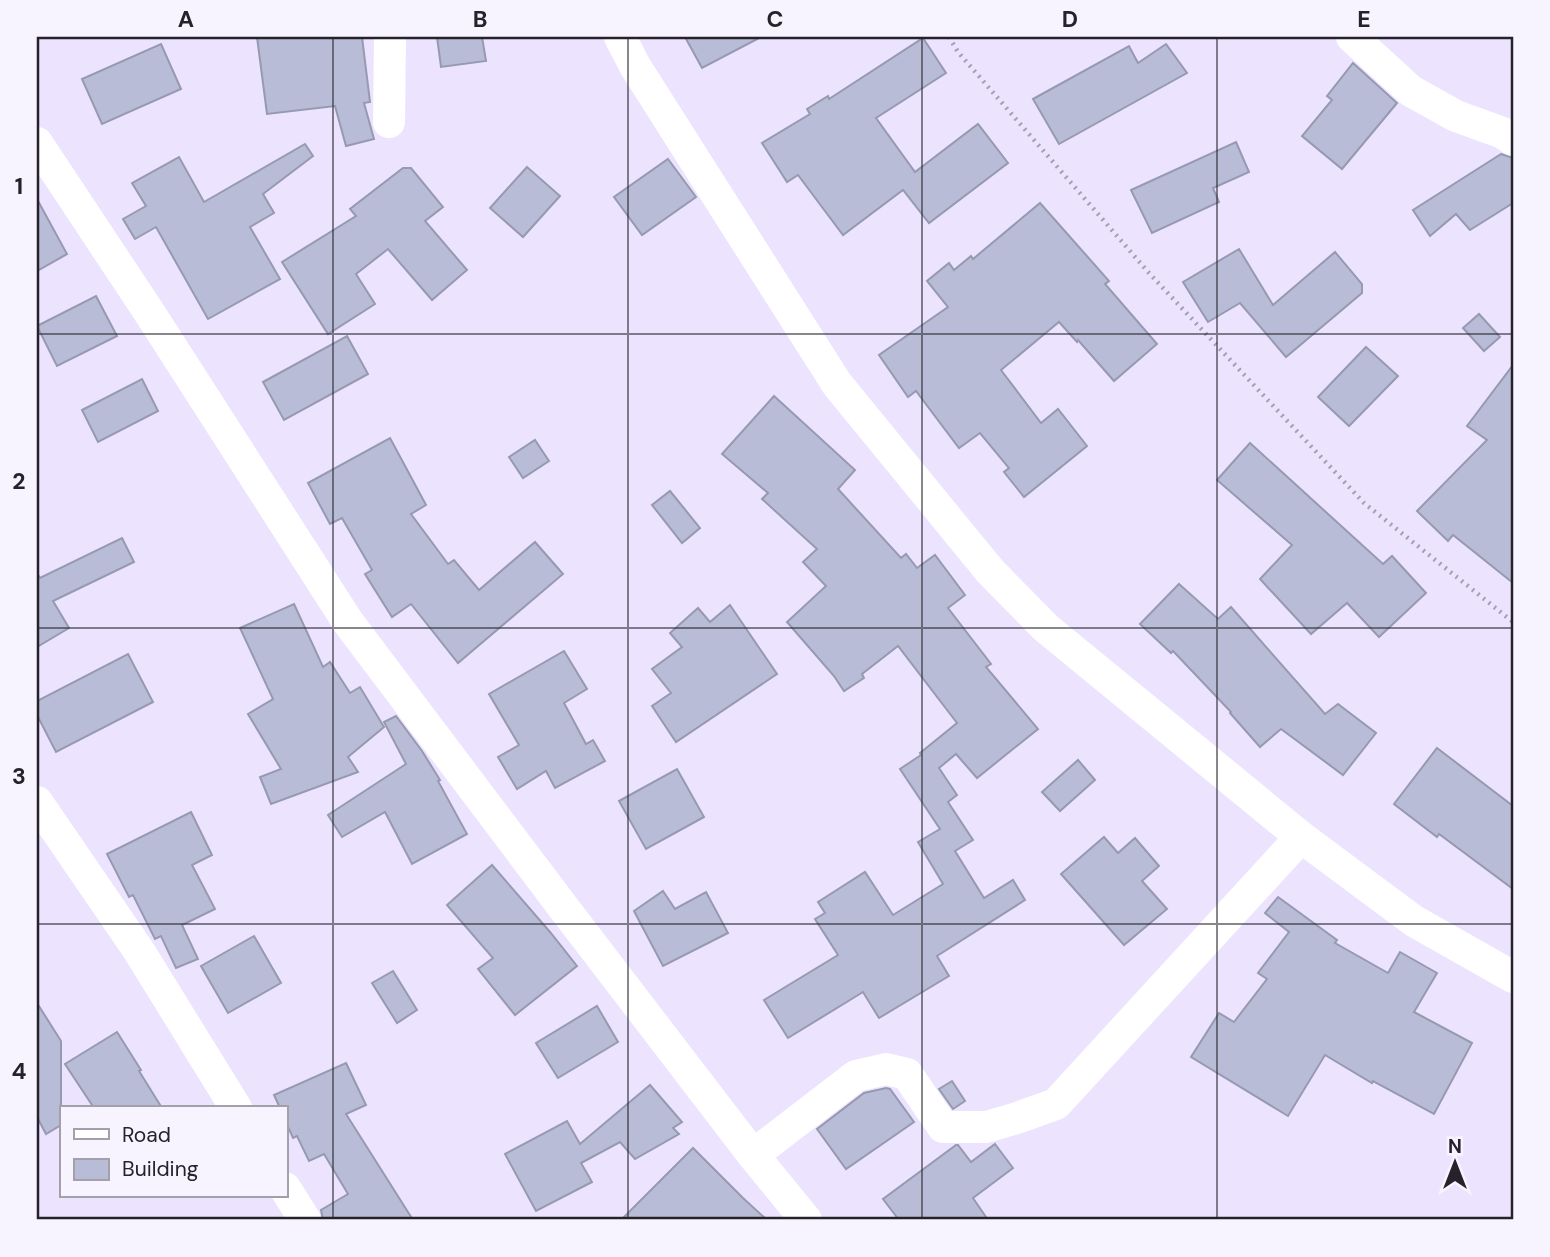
<svg xmlns="http://www.w3.org/2000/svg" width="1550" height="1257" viewBox="0 0 1550 1257" font-family="'DM Sans',sans-serif">
	<style>
		.building { fill: #b9bcd6; stroke: #9699b1; stroke-width: 2 }
		.lines { fill: none; stroke-linecap: round; stroke-linejoin: round }
		.path { stroke: #a59fb3; stroke-width: 4.5; stroke-dasharray: 2 5; stroke-linecap: butt }
		.minor { stroke: #fff; stroke-width: 32 }
		.grid { fill: none; stroke: #25222b; stroke-width: 2; stroke-opacity: 0.55 }
		.neatline { fill: none; stroke: #25222b; stroke-width: 2.5 }
		.grid-label { font-size: 23px; text-anchor: middle; font-weight: bold; fill: #25222b }
	</style>
	<rect width="100%" height="100%" fill="#ece4fe"/>
	<g class="building">
		<polygon points="257,37 362,37 370,102 364,103 374,139 346,146 335,106 267,114"/>
		<polygon points="437,37 482,37 486,61 441,67"/>
		<polygon points="685,37 761,37 702,68"/>
		<polygon points="923,38 946,73 876,118 915,172 978,124 1008,163 929,223 903,190 843,235 798,175 787,182 762,143 810,114 807,109 828,96 829,99"/>
		<polygon points="161,44 181,89 102,124 82,79"/>
		<polygon points="1166,44 1187,73 1059,144 1033,99 1129,46 1138,63"/>
		<polygon points="1353,63 1397,103 1342,169 1302,136 1332,100 1327,96"/>
		<polygon points="1236,142 1249,172 1213,188 1219,202 1152,233 1131,190"/>
		<polygon points="305,144 313,156 263,194 274,213 250,227 280,279 208,319 156,227 135,239 123,219 146,206 132,183 179,157 204,202"/>
		<polygon points="1501,154 1513,158 1513,203 1470,230 1456,214 1430,236 1413,210"/>
		<polygon points="668,159 696,197 642,235 614,197"/>
		<polygon points="527,167 560,196 523,237 490,208"/>
		<polygon points="403,168 411,168 443,207 425,221 467,270 432,300 388,249 356,274 375,304 328,334 282,262 356,216 350,209"/>
		<polygon points="37,199 67,254 37,271"/>
		<polygon points="1040,203 1109,281 1105,284 1157,344 1114,381 1078,340 1077,342 1059,322 1001,370 1041,423 1058,409 1087,446 1024,497 1004,472 1009,468 980,433 959,448 916,391 908,397 879,355 948,307 927,281 949,263 954,270 971,256 973,259"/>
		<polygon points="1239,249 1273,305 1335,252 1362,284 1362,293 1286,357 1240,303 1208,322 1183,282"/>
		<polygon points="96,296 117,336 57,366 37,326"/>
		<polygon points="1479,314 1500,337 1484,351 1463,328"/>
		<polygon points="347,336 368,374 284,420 263,382"/>
		<polygon points="1366,347 1398,376 1349,426 1318,397"/>
		<polygon points="1513,365 1513,583 1453,535 1448,541 1417,511 1487,440 1467,426"/>
		<polygon points="142,379 158,411 98,442 82,410"/>
		<polygon points="774,396 855,470 838,489 901,558 906,554 917,568 935,555 965,595 948,608 991,664 986,667 1038,729 977,778 956,754 939,768 957,795 948,802 973,840 955,851 984,898 1013,880 1025,900 937,956 949,976 879,1018 863,992 788,1038 764,1000 838,955 815,919 825,913 818,902 865,872 893,915 943,884 918,842 940,829 900,769 921,755 920,753 957,723 898,646 862,674 864,678 844,691 834,676 787,622 826,586 803,562 817,549 762,499 768,493 722,454"/>
		<polygon points="390,438 426,505 411,514 448,564 454,560 479,590 535,542 563,574 458,663 411,604 392,617 365,574 372,570 342,518 330,524 308,483"/>
		<polygon points="535,440 549,461 523,478 509,457"/>
		<polygon points="1250,443 1383,564 1392,556 1426,593 1379,637 1347,603 1311,634 1260,579 1292,545 1217,480"/>
		<polygon points="670,491 700,528 682,543 652,505"/>
		<polygon points="122,538 134,562 53,601 69,628 37,647 37,573 40,578"/>
		<polygon points="1179,584 1218,619 1231,607 1325,714 1338,704 1376,733 1343,775 1281,729 1260,747 1230,713 1231,712 1173,651 1171,653 1140,624"/>
		<polygon points="294,604 323,667 330,662 350,693 360,687 384,727 348,757 358,772 271,804 260,777 281,769 248,714 273,699 240,628"/>
		<polygon points="730,605 777,674 676,742 652,706 671,693 652,669 682,647 670,633 698,608 710,622"/>
		<polygon points="564,651 587,689 564,703 586,744 593,740 605,761 555,788 546,771 517,789 498,757 519,745 489,694"/>
		<polygon points="128,654 153,702 56,752 37,715 37,701"/>
		<polygon points="396,716 422,751 440,780 438,781 467,834 412,864 385,812 342,837 328,815 406,764 384,722"/>
		<polygon points="1437,748 1513,806 1513,889 1439,834 1437,837 1394,804"/>
		<polygon points="1078,760 1095,780 1060,811 1042,792"/>
		<polygon points="677,769 704,817 646,849 619,801"/>
		<polygon points="191,812 212,855 192,865 215,909 182,925 198,959 176,968 161,936 155,939 133,895 129,897 107,854"/>
		<polygon points="1104,837 1118,853 1135,838 1159,866 1142,881 1167,909 1124,945 1061,874"/>
		<polygon points="492,865 550,932 577,966 515,1015 478,969 493,958 447,905"/>
		<polygon points="663,891 675,909 706,892 728,933 663,966 634,911"/>
		<polygon points="1278,897 1337,940 1335,943 1388,973 1400,952 1437,973 1414,1012 1472,1043 1434,1114 1373,1081 1372,1083 1325,1055 1288,1116 1191,1057 1219,1013 1234,1022 1267,979 1258,973 1289,932 1265,913"/>
		<polygon points="254,936 281,983 228,1013 201,966"/>
		<polygon points="393,971 417,1010 397,1023 372,983"/>
		<polygon points="37,1003 61,1041 61,1125 46,1134 37,1117"/>
		<polygon points="597,1006 618,1042 558,1078 536,1043"/>
		<polygon points="117,1032 141,1070 139,1071 162,1108 94,1108 65,1064"/>
		<polygon points="346,1063 366,1105 346,1114 413,1220 323,1220 321,1210 348,1194 324,1154 309,1161 297,1136 293,1138 285,1120 285,1108 280,1108 274,1095"/>
		<polygon points="952,1081 965,1101 953,1109 939,1089"/>
		<polygon points="650,1085 682,1122 673,1128 679,1134 635,1159 620,1142 581,1163 592,1182 536,1211 505,1154 567,1121 580,1144"/>
		<polygon points="886,1088 890,1089 914,1122 846,1169 817,1129 864,1093"/>
		<polygon points="995,1144 1013,1168 973,1198 988,1220 899,1220 883,1199 956,1145 958,1145 971,1162"/>
		<polygon points="693,1148 743,1198 767,1220 621,1220"/>
	</g>
	<g class="lines">
		<polyline class="path" points="949,37 958,52 1149,273 1364,503 1513,622"/>
		<g class="minor">
			<polyline points="620,37 635,66 837,384 990,571 1046,628 1301,837 1414,921 1513,977"/>
			<polyline points="1352,37 1411,91 1456,116 1503,133 1513,140"/>
			<polyline points="389,122 390,37"/>
			<polyline points="37,143 149,312 348,622 566,911 753,1155 806,1220"/>
			<polyline points="37,802 139,951 236,1108"/>
			<polyline points="753,1155 856,1076 886,1069 907,1074 943,1127 986,1127 1017,1118 1056,1104 1301,837"/>
			<polyline points="285,1188 305,1220"/>
		</g>
	</g>
	<path class="grid" d="M333 37V1220M628 37V1220M922 37V1220M1217 37V1220M37 334H1513M37 628H1513M37 924H1513"/>
	<rect width="1550" height="1257" fill="none" stroke="#f7f4ff" stroke-width="77"/>
	<rect x="60" y="1106" width="228" height="91" fill="#f7f4ff" stroke="#a3a0aa" stroke-width="2"/>
	<rect x="74" y="1129" width="35" height="10" fill="#ffffff" stroke="#a3a0aa" stroke-width="2"/>
	<text x="122" y="1142" font-size="21" fill="#25222b">Road</text>
	<rect x="74" y="1159" width="35" height="21" fill="#b9bcd6" stroke="#a3a0aa" stroke-width="2"/>
	<text x="122" y="1176" font-size="21" fill="#25222b">Building</text>
	<g transform="translate(1455 1163)" stroke="#f7f4ff" stroke-width="5" paint-order="stroke">
	<path d="M0-5L12 26L0 18L-12 26Z" fill="#25222b"/>
	<text y="-10" font-size="19" font-weight="bold" text-anchor="middle" fill="#25222b">N</text>
	</g>
	<rect x="38" y="38" width="1474" height="1180" class="neatline"/>
	<g class="grid-label">
		<text x="186" y="27">A</text>
		<text x="480" y="27">B</text>
		<text x="775" y="27">C</text>
		<text x="1070" y="27">D</text>
		<text x="1364" y="27">E</text>
		<text x="19" y="194">1</text>
		<text x="19" y="489">2</text>
		<text x="19" y="784">3</text>
		<text x="19" y="1079">4</text>
	</g>
</svg>
